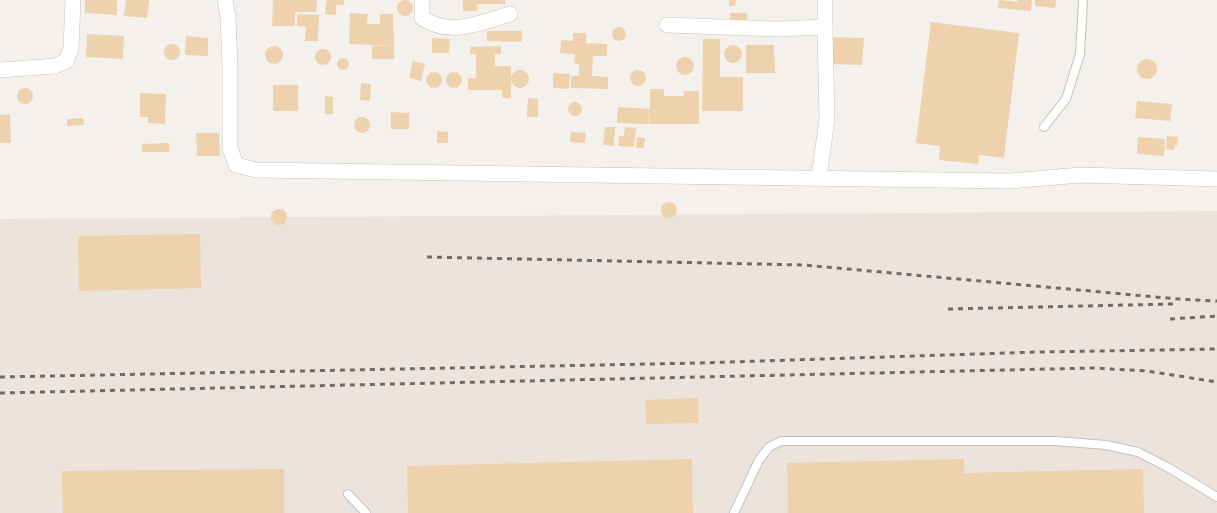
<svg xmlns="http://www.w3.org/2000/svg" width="1217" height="513" viewBox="0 0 1217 513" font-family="'Work Sans',sans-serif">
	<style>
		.built { fill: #ece4db }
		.building { fill: #eed1ad }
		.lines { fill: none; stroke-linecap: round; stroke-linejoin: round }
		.service-casing { stroke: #c4c1be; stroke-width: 10 }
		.minor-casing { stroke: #c4c1be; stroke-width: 16 }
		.service { stroke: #fff; stroke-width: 8 }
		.minor { stroke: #fff; stroke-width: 15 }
		.rail { stroke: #6e6c6a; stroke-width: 3; stroke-dasharray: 5 5; stroke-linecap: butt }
	</style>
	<rect width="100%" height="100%" fill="#f4f1ed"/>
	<polygon class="built" points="1217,211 1217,513 0,513 0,219"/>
	<g class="building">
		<circle cx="405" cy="8" r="8"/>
		<polygon points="85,0 117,0 117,15 85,13"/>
		<polygon points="126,0 149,0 147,18 124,16"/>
		<polygon points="273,0 317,0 316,12 295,12 295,26 272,26"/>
		<polygon points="329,0 344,0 344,5 336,5 336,15 325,14 326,1"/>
		<polygon points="463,0 505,0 505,4 477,4 477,11 463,11"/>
		<polygon points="729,0 736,0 735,6 729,6"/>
		<polygon points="999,0 1017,2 1017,0 1032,0 1031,11 998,8"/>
		<polygon points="1035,0 1056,0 1055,8 1035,6"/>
		<polygon points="350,13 368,14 367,24 380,24 380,14 393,14 394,46 349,44"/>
		<rect x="730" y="13" width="17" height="7"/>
		<polygon points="297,14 319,15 318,41 305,41 306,27 297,26"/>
		<polygon points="931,22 1019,33 1004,158 979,155 978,164 939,160 940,146 916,143"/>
		<circle cx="619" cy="34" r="7"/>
		<polygon points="487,31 522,31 522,42 487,41"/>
		<polygon points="573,33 586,33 586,43 607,44 607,56 593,56 592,76 608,77 608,89 571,88 571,76 579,76 579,64 574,63 575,54 560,53 561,40 573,41"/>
		<polygon points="87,34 124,36 123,59 86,57"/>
		<polygon points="186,36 208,38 208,56 185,55"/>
		<polygon points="829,37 864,38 862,65 829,64"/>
		<polygon points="432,38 450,39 449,53 432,53"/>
		<polygon points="703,39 720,39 720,77 743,77 743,111 702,111"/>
		<circle cx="172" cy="52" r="8"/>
		<polygon points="746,45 774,45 775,73 746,73"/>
		<circle cx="733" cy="54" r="9"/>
		<rect x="372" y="46" width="22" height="13"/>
		<polygon points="501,46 501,54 495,54 495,66 511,66 511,98 502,98 502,90 468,90 468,78 476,78 476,54 470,54 470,47"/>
		<circle cx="274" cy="55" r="9"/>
		<circle cx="323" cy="57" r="8"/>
		<circle cx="685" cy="66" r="9"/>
		<circle cx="343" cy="64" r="6"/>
		<circle cx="1147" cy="69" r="10"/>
		<polygon points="413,61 425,64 421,81 409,78"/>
		<circle cx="638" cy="78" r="8"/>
		<circle cx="520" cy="79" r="9"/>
		<circle cx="454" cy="80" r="8"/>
		<circle cx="434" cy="80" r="8"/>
		<polygon points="553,73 570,74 569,89 553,88"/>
		<polygon points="361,83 371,84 370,101 360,100"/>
		<rect x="273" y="85" width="25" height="26"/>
		<circle cx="25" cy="96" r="8"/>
		<polygon points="650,89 664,89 664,96 684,96 683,91 699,91 699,124 650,124"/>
		<polygon points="140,93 166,94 165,124 148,123 148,117 140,117"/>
		<polygon points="325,96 333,97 333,114 325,114"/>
		<polygon points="528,98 538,99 538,117 527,117"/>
		<polygon points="1137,101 1172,104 1170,121 1135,118"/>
		<circle cx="575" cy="109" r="7"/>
		<polygon points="618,107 650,109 649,124 617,123"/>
		<polygon points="391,112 409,113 409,129 391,129"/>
		<polygon points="10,114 11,143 0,143 0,115"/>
		<circle cx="362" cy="125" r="8"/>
		<polygon points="83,118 84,125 67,126 67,119"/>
		<polygon points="605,127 615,127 614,146 603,145"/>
		<polygon points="625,127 636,128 634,147 618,146 619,136 624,136"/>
		<polygon points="437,131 448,132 448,143 437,143"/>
		<polygon points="571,132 586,133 585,143 570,142"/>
		<polygon points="196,133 219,133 220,156 197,156"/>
		<polygon points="1167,136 1178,137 1177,146 1175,145 1174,150 1166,149"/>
		<polygon points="637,137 645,138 644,148 636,148"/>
		<polygon points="1138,137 1165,139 1164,156 1137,154"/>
		<polygon points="169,143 169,152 142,152 142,144"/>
		<circle cx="669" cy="210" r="8"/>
		<circle cx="279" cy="217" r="8"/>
		<polygon points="200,234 201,288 79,291 78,236"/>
		<polygon points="698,398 699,423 646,424 645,400"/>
		<polygon points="692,459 693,513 408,513 407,466"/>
		<polygon points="964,459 964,473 1143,469 1144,513 788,513 787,463"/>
		<polygon points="284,469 284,513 63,513 62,471"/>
	</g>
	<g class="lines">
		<g class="service-casing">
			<g id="service">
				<polyline points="1044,127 1066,99 1080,54 1083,0"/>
				<polyline points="348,494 366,513"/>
				<polyline points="734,513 759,460 769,447 781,441 1055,441 1106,445 1138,452 1169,468 1217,497"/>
			</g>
		</g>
		<g class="minor-casing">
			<g id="minor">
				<polyline points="225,0 228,17 230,66 230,148 236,165 256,170 1010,181 1081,175 1217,179"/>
				<path d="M422 0V18C451 37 479 23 510 14"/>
				<polyline points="667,25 777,29 825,27 825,0"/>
				<polyline points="0,70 55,66 66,61 71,49 73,0"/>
				<polyline points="819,177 827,119 825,27"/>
			</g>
		</g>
		<use href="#service" class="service"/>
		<use href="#minor" class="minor"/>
		<g class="rail">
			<polyline points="427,257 804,265 1178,299 1217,301"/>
			<polyline points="948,309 1173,304"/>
			<polyline points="1170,319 1217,316"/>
			<polyline points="0,377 699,363 1038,352 1217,349"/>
			<polyline points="0,393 1093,368 1147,371 1217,382"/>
		</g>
	</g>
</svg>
